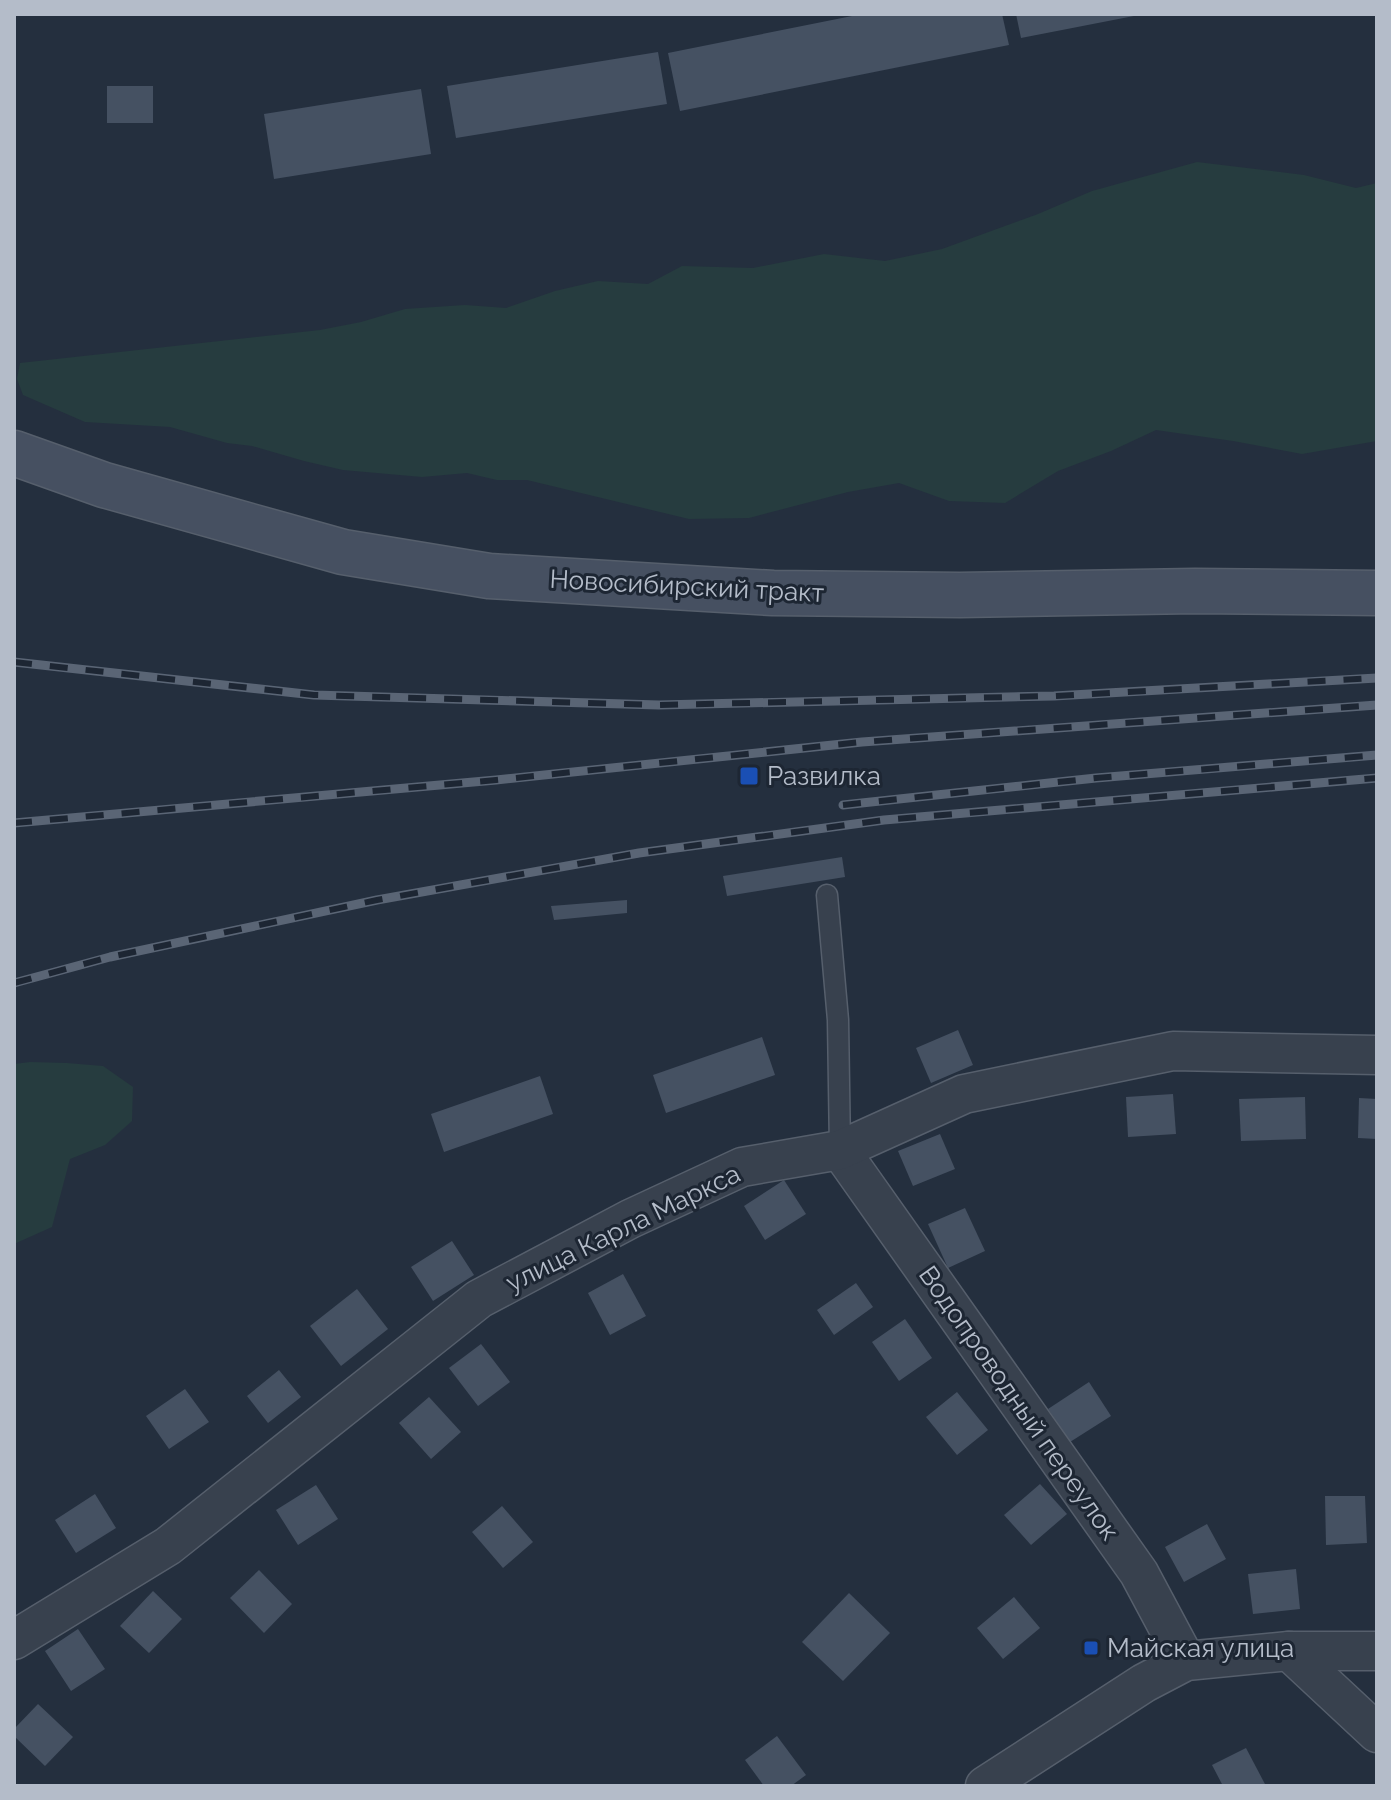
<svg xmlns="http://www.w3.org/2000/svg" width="1391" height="1800" viewBox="0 0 1391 1800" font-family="Raleway,sans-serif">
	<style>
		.green { fill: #263c3f }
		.building { fill: #455162 }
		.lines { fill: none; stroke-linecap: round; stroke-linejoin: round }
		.service-casing { stroke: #565f6c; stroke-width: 23 }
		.minor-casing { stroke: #565f6c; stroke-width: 41 }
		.secondary-casing { stroke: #565f6c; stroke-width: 47 }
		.service { stroke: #38414e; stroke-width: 20 }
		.minor { stroke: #38414e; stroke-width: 38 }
		.secondary { stroke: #465061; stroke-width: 44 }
		.rail-casing { stroke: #5a6575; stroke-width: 9 }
		.rail { stroke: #1d2633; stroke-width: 6; stroke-dasharray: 18; stroke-linecap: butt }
		.transit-dot { fill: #1a4fb4; stroke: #1d2633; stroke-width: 3 }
		.labels { text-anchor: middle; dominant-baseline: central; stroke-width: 6; stroke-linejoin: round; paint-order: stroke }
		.street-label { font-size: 26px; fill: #b4bcc9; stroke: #1d2633 }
		.poi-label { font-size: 26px; fill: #b4bcc9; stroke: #1d2633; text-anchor: start }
	</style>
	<rect width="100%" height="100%" fill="#242f3e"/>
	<g class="green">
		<polygon points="1197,162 1304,175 1356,188 1377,183 1377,441 1302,454 1233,441 1156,430 1111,451 1058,471 1005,503 949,501 899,483 848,492 749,518 689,519 527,480 497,480 467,473 422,477 343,470 304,461 252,446 227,443 170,427 85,422 23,395 17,379 20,363 320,330 361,322 405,309 465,305 506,308 555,291 598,281 648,284 682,266 753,268 824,254 885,261 942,249 1038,214 1092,191"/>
		<polygon points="30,1062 67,1063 103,1066 133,1087 132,1121 105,1145 70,1159 52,1227 14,1244 14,1064"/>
	</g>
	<g class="building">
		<polygon points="862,14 1002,14 1009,45 680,111 668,53"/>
		<polygon points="1016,14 1139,14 1139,15 1021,38"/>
		<polygon points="658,52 667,104 456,138 447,86"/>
		<rect x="107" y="86" width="46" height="37"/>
		<polygon points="421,89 431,154 274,179 264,114"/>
		<polygon points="842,857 845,877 727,896 723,876"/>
		<polygon points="627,900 627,913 554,920 551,906"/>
		<polygon points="958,1030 973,1065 931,1083 916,1048"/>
		<polygon points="762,1037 775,1075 666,1113 653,1075"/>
		<polygon points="540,1076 553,1114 444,1152 431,1114"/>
		<polygon points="1173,1094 1176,1134 1128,1137 1126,1097"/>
		<polygon points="1305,1097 1306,1139 1241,1141 1239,1099"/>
		<polygon points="1359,1098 1377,1099 1377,1139 1358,1138"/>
		<polygon points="940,1134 955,1169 913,1186 898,1151"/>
		<polygon points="784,1180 806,1214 765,1240 744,1206"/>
		<polygon points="965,1208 985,1251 948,1268 928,1224"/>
		<polygon points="452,1241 474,1275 433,1301 411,1267"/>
		<polygon points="623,1274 646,1316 610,1335 588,1293"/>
		<polygon points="856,1283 873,1307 834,1335 817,1310"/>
		<polygon points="357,1289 388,1329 341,1366 310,1326"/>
		<polygon points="905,1319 932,1358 899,1381 872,1342"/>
		<polygon points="481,1344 510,1382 478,1406 449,1368"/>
		<polygon points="279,1370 301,1397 268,1423 247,1396"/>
		<polygon points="1089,1382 1111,1416 1070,1442 1048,1409"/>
		<polygon points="185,1389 209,1422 169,1449 146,1416"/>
		<polygon points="957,1392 988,1430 957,1455 926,1417"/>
		<polygon points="429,1397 461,1432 431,1459 399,1423"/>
		<polygon points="1040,1484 1067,1514 1031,1545 1004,1515"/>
		<polygon points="316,1485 338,1519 298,1545 276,1510"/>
		<polygon points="95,1494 116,1528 76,1553 55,1520"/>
		<polygon points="1325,1496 1365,1496 1367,1543 1326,1545"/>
		<polygon points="502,1506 533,1542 503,1568 472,1532"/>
		<polygon points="1207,1524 1226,1559 1184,1582 1165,1547"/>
		<polygon points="1296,1569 1300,1609 1253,1614 1248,1574"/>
		<polygon points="259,1570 292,1604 264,1633 230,1598"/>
		<polygon points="153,1591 182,1619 149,1653 120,1626"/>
		<polygon points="849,1593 890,1633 843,1681 802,1642"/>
		<polygon points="1014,1597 1040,1628 1003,1659 977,1628"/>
		<polygon points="78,1629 105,1669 71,1691 45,1651"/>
		<polygon points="38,1704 73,1737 45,1766 14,1736 14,1729"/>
		<polygon points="777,1736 806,1775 791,1786 764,1786 745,1760"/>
		<polygon points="1246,1748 1266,1786 1223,1786 1212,1765"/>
	</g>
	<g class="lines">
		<g class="service-casing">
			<polyline id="service" points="827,895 838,1020 840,1150"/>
		</g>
		<g class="minor-casing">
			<g id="minor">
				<polyline points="840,1150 1139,1573 1186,1661"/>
				<polyline points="14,1640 168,1546 479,1299 630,1219 742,1167 840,1150 964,1094 1173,1051 1377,1055"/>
				<polyline points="1289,1651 1377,1733"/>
				<polyline points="985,1786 1144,1683 1186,1661 1289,1651 1377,1651"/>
			</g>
		</g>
		<g class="secondary-casing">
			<polyline id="secondary" points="14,453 104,485 343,552 489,576 773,593 960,595 1195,591 1377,593"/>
		</g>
		<use href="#service" class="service"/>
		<use href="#minor" class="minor"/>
		<use href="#secondary" class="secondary"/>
		<g class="rail-casing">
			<g id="rail">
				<polyline points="14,662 314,695 659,705 1054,696 1377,678"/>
				<polyline points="843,805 1096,778 1377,755"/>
				<polyline points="14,823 496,780 862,742 1377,705"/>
				<polyline points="14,983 110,957 377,900 639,853 884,820 1377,778"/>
			</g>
		</g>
		<use href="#rail" class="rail"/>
	</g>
	<g class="transit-dot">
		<rect x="739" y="766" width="20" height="20" rx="4"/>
		<rect x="1083" y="1640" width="16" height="16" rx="4"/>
	</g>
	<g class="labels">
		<g class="street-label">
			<text transform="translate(687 586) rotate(3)">Новосибирский тракт</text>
			<text transform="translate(623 1228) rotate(-26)">улица Карла Маркса</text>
			<text transform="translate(1019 1403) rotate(55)">Водопроводный переулок</text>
		</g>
		<g class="poi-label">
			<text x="767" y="776">Развилка</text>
			<text x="1107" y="1648">Майская улица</text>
		</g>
	</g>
	<rect width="1391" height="1800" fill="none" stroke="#b4bcc9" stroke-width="32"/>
</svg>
